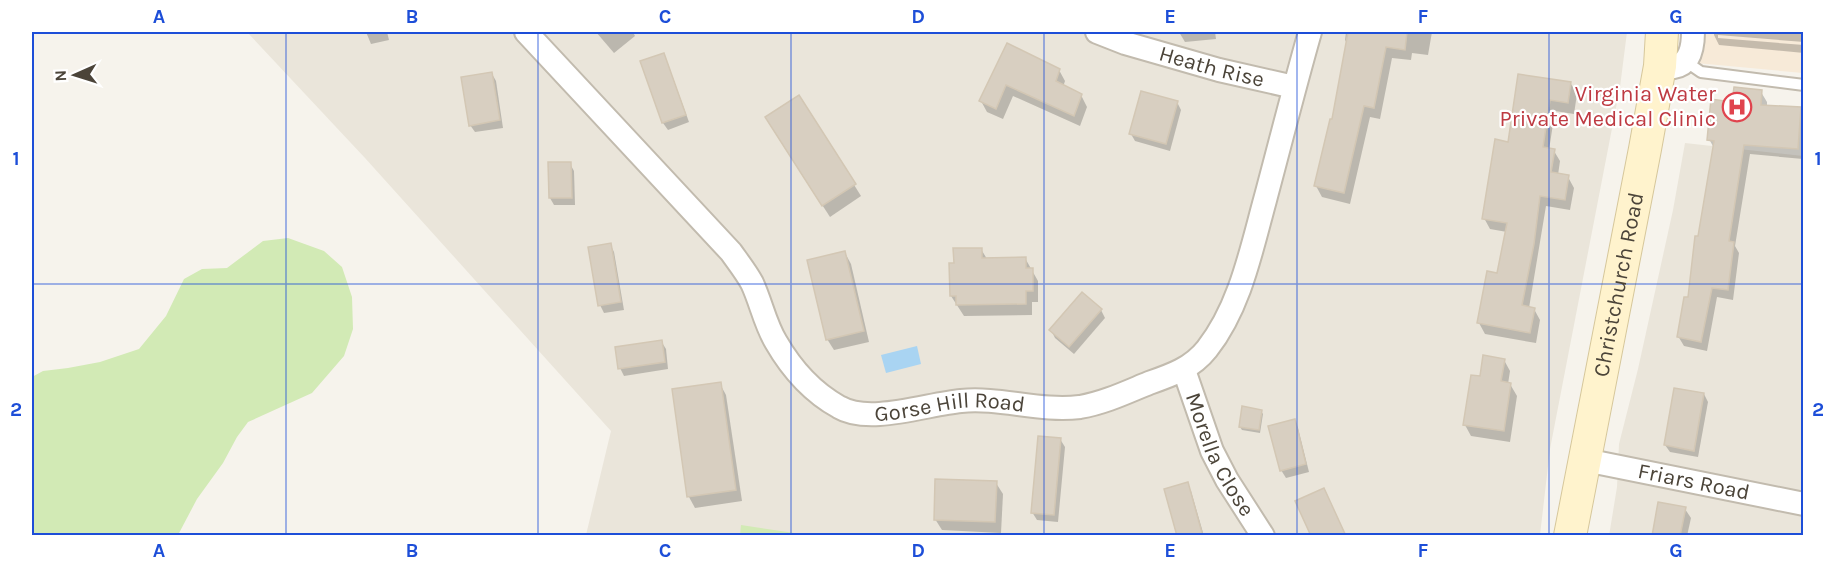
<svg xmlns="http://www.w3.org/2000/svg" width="1835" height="567" viewBox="0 0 1835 567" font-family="Karla,sans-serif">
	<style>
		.residential { fill: #eae5da }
		.commercial { fill: #f7ead8 }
		.green { fill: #d2eab5 }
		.water { fill: #a9d4f2 }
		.shadow { fill: #0003 }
		.building { fill: #d8cfc1; stroke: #d3c7b4; stroke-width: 1.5 }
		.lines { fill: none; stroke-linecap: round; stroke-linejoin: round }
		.lane-casing { stroke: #c2bbae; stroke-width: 14 }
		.street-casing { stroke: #c2bbae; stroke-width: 26 }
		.secondary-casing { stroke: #d6c79b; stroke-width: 34 }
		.lane { stroke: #fff; stroke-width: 10 }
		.street { stroke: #fff; stroke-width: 22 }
		.secondary { stroke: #fff3cd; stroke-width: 32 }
		.grid { fill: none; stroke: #1d4ed8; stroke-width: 1.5; stroke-opacity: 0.55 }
		.labels { text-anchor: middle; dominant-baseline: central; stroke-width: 4.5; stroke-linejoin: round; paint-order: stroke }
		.street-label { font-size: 22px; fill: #4b4439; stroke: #fff }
		.health-label { font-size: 22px; fill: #be3a42; stroke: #fff; text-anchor: end }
		.neatline { fill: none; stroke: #1d4ed8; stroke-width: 2 }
		.grid-label { font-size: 20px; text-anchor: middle; font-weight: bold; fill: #1d4ed8 }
	</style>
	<rect width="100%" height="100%" fill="#f6f3ec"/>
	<g class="residential">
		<polygon points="247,32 1627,32 1620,87 1550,449 1540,535 586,535 611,431 365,158"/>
		<polygon points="1685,143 1803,156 1803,535 1609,536 1617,487 1619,444 1638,369 1673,210"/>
	</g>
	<polygon class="commercial" points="1695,32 1803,32 1803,73 1696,63"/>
	<g class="green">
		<polygon points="288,238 324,251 342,267 352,297 353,329 344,356 312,393 248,422 237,437 223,463 197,499 178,535 32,535 32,377 43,371 68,368 100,362 139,349 166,316 184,279 202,269 227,268 263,241"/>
		<polygon points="741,525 808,535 740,535"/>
	</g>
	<polygon class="water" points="917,346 921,364 886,373 881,355"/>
	<g class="shadow">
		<polygon points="366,32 387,32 389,40 371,44"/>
		<polygon points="596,32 633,32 635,36 614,53"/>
		<polygon points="1179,32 1215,32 1216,39 1185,42"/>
		<polygon points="1346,32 1432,32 1428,55 1412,53 1411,60 1392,58 1380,119 1370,117 1350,204 1322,197 1316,186 1333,121 1348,45 1345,40"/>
		<polygon points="1714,32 1804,32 1804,42 1718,35 1718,38 1804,45 1804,53 1719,45 1714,35"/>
		<polygon points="1008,45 1059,70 1065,81 1063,87 1081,95 1087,107 1080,126 1013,96 1003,119 987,112 981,101"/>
		<polygon points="663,55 667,62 689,122 668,130 663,123"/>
		<polygon points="492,74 496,81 503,128 475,132 470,125"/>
		<polygon points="1519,76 1571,84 1577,94 1574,114 1555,111 1549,150 1554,151 1560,161 1558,175 1568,177 1574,188 1570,210 1546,206 1529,308 1534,309 1540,320 1536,343 1485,334 1479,323 1499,275 1507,232 1490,229 1484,218 1509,143"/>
		<polygon points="1761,92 1767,102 1767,107 1800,109 1804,115 1803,159 1750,154 1735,246 1739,253 1733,300 1717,297 1707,351 1684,346 1678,336 1689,299 1714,148 1709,139 1733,103"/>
		<polygon points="799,97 861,196 830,217 773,129"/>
		<polygon points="1177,102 1181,110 1170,151 1135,141 1131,134"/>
		<polygon points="570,164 574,171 575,205 554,205 550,198"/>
		<polygon points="610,244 614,252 624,310 604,313 600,305"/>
		<polygon points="981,249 987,259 1025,258 1038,281 1038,302 1032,302 1032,315 964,316 951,296"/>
		<polygon points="845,253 851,264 869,342 834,350 827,339"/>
		<polygon points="1101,310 1105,318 1074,354 1055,338 1051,330"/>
		<polygon points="661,341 666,349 668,369 624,376 620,368"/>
		<polygon points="1504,360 1510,371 1508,384 1510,384 1517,396 1510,442 1471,436 1465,425 1481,378"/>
		<polygon points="720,384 726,395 742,501 695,508 689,497"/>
		<polygon points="1704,394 1708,402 1698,457 1670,452 1665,445"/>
		<polygon points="1261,411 1263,414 1260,433 1242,430 1240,427"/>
		<polygon points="1294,421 1298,428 1309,472 1286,478 1281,470"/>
		<polygon points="1060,439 1065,447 1058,522 1037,520 1032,512"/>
		<polygon points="996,483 1003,494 1001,533 942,530 935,519"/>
		<polygon points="1187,484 1191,491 1204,536 1179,536"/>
		<polygon points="1685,509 1691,518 1687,536 1653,536"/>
	</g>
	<g class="building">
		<polygon points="1348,32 1407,32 1405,50 1386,47 1374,108 1364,106 1344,193 1314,186 1330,119 1332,119"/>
		<polygon points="1007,43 1060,69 1056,81 1082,94 1074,116 1006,85 996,109 979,101"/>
		<polygon points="664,53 686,115 662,123 640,61"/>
		<polygon points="492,72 500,120 469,126 461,77"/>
		<polygon points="1518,74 1571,82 1568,103 1550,100 1543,147 1555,149 1551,172 1569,175 1565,200 1540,196 1534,244 1522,305 1535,308 1530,333 1477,323 1487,271 1497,273 1507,223 1482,219 1495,139 1508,142"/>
		<polygon points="1734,87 1762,90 1761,105 1801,107 1798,149 1744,145 1729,241 1734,242 1728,290 1712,288 1701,342 1677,337 1684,297 1688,297 1695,236 1698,236 1714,141 1707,140 1711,99 1732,102"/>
		<polygon points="1141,91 1178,101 1166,144 1129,134"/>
		<polygon points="799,95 856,184 822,206 765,117"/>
		<polygon points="548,162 571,162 572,198 549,198"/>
		<polygon points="611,243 621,302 598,306 588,247"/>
		<polygon points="953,248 982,248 982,258 1026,257 1026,268 1033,268 1033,291 1026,291 1026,304 956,305 956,296 950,296 949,263 954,263"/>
		<polygon points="845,251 864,331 826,340 807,260"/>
		<polygon points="1082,292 1102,309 1069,347 1049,330"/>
		<polygon points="662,340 665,362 618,369 615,347"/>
		<polygon points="1483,355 1505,359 1501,381 1511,383 1504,431 1463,425 1471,375 1480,376"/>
		<polygon points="721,382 736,490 687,497 672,389"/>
		<polygon points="1674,388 1704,393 1694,451 1664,445"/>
		<polygon points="1242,406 1262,410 1259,430 1239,427"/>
		<polygon points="1295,419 1306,464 1280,471 1268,426"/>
		<polygon points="1038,436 1061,438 1054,515 1031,513"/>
		<polygon points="935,479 997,481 995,522 934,520"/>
		<polygon points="1188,482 1202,533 1191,536 1177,536 1164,489"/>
		<polygon points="1324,488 1346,536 1311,536 1295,501"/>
		<polygon points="1658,502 1686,507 1680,536 1652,536"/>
	</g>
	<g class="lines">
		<g class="lane-casing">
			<polyline id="lane" points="1685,61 1701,72 1804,85"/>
		</g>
		<g class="street-casing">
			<g id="street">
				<path id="s1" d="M526 32 731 252C738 262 746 272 752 283 761 302 765 324 776 342 791 368 812 392 839 407 869 425 927 404 961 401 1000 397 1040 412 1080 407 1104 403 1127 392 1149 383 1172 375 1192 368 1207 349 1240 307 1251 251 1265 200 1280 144 1294 88 1310 32"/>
				<path id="s2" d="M1097 32 1125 43 1219 70 1294 87"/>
				<path d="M1660 66C1664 66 1670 67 1674 67 1691 64 1693 45 1693 32"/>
				<path id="s3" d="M1184 370 1212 451 1227 480 1263 536"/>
				<path id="s4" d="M1585 460 1804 504"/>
			</g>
		</g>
		<g class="secondary-casing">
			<g id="secondary">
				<path id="s5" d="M1570 536 1645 149 1660 66 1662 32"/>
			</g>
		</g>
		<use href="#lane" class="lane"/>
		<use href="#street" class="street"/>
		<use href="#secondary" class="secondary"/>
	</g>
	<path class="grid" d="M286 32V536M538 32V536M791 32V536M1044 32V536M1297 32V536M1549 32V536M32 284H1804"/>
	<defs>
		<g id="hospital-ring" transform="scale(1.5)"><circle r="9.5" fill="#fff" stroke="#e0444e" stroke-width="1.5"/><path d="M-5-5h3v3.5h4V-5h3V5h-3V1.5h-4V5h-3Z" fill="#e0444e"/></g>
	</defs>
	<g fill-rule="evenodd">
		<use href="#hospital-ring" x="1737" y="107"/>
	</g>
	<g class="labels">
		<g class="street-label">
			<text stroke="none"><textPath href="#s2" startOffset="120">Heath Rise</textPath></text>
			<text stroke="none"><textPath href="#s5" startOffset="256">Christchurch Road</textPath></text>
			<text stroke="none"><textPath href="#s1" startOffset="606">Gorse Hill Road</textPath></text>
			<text stroke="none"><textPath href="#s3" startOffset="92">Morella Close</textPath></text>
			<text stroke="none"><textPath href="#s4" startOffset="111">Friars Road</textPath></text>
		</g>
		<g class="health-label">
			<text x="1716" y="94">Virginia Water<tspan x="1716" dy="25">Private Medical Clinic</tspan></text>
		</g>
	</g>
	<rect width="1835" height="567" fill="none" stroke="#ffffff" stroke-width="66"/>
	<g transform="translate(75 75) rotate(267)" stroke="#ffffff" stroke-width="4.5" paint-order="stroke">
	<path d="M0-4.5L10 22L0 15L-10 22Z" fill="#4b4439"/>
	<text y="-9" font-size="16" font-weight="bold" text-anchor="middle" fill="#4b4439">N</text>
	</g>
	<rect x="33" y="33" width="1769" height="501" class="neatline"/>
	<g class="grid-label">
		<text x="159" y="23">A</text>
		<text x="412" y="23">B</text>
		<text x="665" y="23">C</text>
		<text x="918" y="23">D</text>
		<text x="1170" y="23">E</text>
		<text x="1423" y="23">F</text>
		<text x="1676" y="23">G</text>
		<text x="16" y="165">1</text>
		<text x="1818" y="165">1</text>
		<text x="16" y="416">2</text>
		<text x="1818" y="416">2</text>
		<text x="159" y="557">A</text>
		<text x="412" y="557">B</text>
		<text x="665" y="557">C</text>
		<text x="918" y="557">D</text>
		<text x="1170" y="557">E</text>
		<text x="1423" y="557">F</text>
		<text x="1676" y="557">G</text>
	</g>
</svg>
